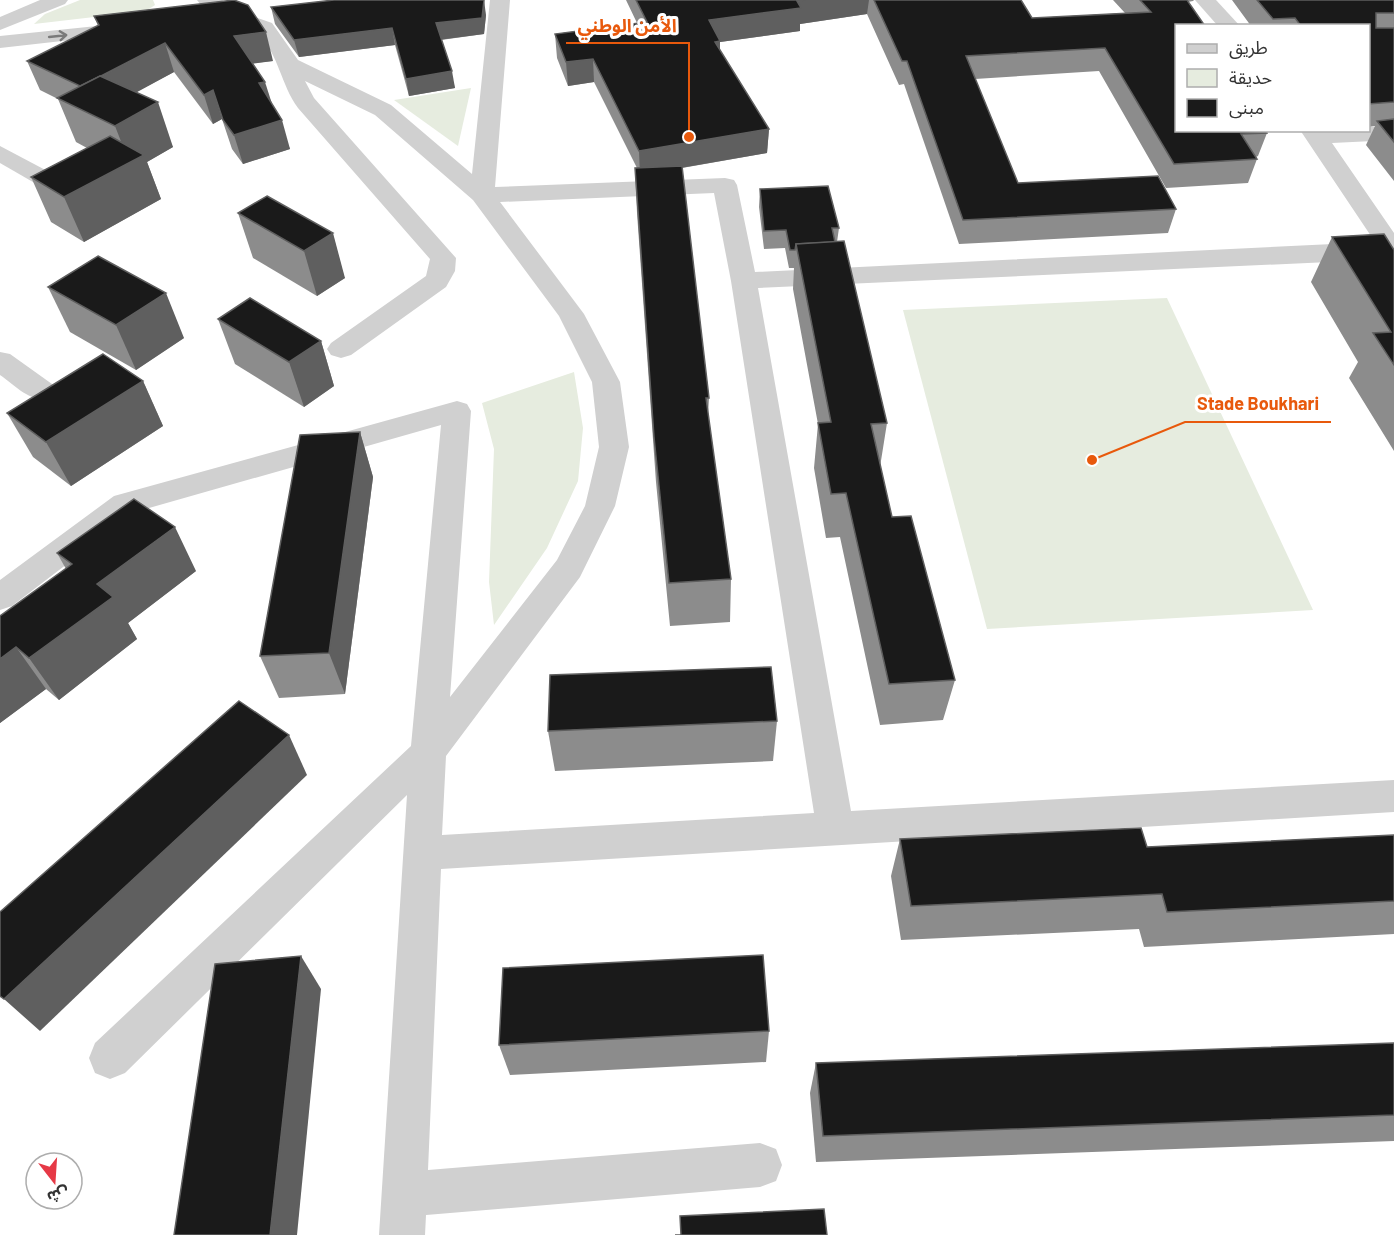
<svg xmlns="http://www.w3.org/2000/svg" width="1394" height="1235" viewBox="0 0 1394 1235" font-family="Barlow,'Noto Sans Arabic',sans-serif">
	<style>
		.green { fill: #e6ecdf }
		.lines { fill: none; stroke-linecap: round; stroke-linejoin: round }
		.street { fill: #d0d0d0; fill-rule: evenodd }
		.wall { fill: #8c8c8c }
		.shaded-wall { fill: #5f5f5f }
		.building { fill: #1a1a1a; stroke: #5f5f5f; stroke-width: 1.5 }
		.oneway { stroke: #7a7a7a }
		.leader { fill: none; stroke: #e8590c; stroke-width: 2 }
		.callout-dot { fill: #e8590c; stroke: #fff; stroke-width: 2 }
		.callout-label { font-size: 18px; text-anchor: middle; font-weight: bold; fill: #e8590c; stroke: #fff; stroke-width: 6; stroke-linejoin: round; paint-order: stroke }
	</style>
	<rect width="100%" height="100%" fill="#fff"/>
	<g class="green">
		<polygon points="80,0 153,0 155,5 146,11 34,24 45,14"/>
		<polygon points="471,88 458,146 394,100"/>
		<polygon points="1167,298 1313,610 987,629 903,310"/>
		<polygon points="574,372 583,428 578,481 547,548 494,625 489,582 494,449 482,403"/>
	</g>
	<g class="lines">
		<g class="street">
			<polygon points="40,0 68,0 65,4 0,30 0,17"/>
			<path d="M197 0H222L243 13 272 23 298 60 391 105 472 174 490 0H510L495 187 725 178 734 180 737 185 755 272 1375 242 1300 130H1368V127L1394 126V140L1332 143 1394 233V259L758 288 851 811 1394 780V812L441 869 428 1170 760 1143 776 1149 782 1165 776 1181 760 1187 426 1215 425 1235H379L407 795 125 1073 110 1079 95 1073 89 1058 95 1043 411 746 441 425 135 512 12 606 0 610V580L114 496 457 401 467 404 471 411 450 697 557 560 585 506 599 447 592 382 559 316 473 200 375 115 305 81 314 98 456 258 455 271 446 287 351 355 341 358 331 355 327 349 331 343 426 276 430 259 298 108C281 85 279 55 258 33 247 21 210 20 197 0ZM714 193 731 281 814 813 442 835 446 756 580 577 615 506 629 447 620 382 584 314 500 202Z"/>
			<polygon points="1195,0 1216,0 1240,26 1218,26"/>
			<polygon points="126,23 133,25 137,29 133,33 0,48 0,36"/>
			<polygon points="0,146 70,183 73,188 70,193 61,195 52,193 0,163"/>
			<path d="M0 352 10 354 52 384 56 391 52 398C31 404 16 386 0 375Z"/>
		</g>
	</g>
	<g class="wall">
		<polygon points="626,0 1021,0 1032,18 1125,13 1113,0 1194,0 1193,1 1188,2 1176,26 1267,133 1258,156 1256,157 1257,159 1248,183 1166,188 1099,71 975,79 1018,183 1176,209 1168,233 959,244 904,84 899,85 867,14 800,24 800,31 720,42 720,51 769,129 767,153 682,168 709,398 708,415 731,579 730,622 670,626 656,482 637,213 635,168 637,168 594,82 568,86 557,58 555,34 637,23"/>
		<polygon points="1232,0 1394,0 1394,181 1366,145 1375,126 1368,127 1368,26 1251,26"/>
		<polygon points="271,7 486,15 484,34 441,40 455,88 409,96 395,45 299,57 275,24"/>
		<polygon points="94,16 273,61 253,63 271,103 290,149 243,164 232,149 222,119 213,124 174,72 136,92 173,147 147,162 161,199 84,242 51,222 31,177 87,148 76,142 58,99 40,90 27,61 98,26"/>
		<polygon points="760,189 839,228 837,242 887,423 880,467 892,517 955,680 943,720 880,725 840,537 826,538 814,468 818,424 793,289 794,268 789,268 785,248 764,249 759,207"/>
		<polygon points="267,196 345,278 317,296 253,258 238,213"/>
		<polygon points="1332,237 1394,250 1394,451 1349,378 1358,362 1311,282"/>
		<polygon points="48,287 184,338 136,370 70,332"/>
		<polygon points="218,319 321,341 334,386 304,407 235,364"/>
		<polygon points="143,381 163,426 71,486 33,457 7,413"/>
		<polygon points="360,432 373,477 345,694 279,698 260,656"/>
		<polygon points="57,553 196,571 128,623 137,639 59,700 46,689 0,723 0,616 66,569"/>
		<polygon points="777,721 773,761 555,771 548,731"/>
		<polygon points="1394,835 1394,934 1144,947 1139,929 901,940 891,876 900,839 1147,847"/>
		<polygon points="769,1031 766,1062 510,1075 499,1045"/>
		<polygon points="1394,1043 1394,1141 816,1162 810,1093 816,1063"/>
	</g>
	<g class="shaded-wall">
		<polygon points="484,0 486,15 484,34 438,40 436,23"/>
		<polygon points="805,0 869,0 867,14 800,24 800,31 720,42 720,64 709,20"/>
		<polygon points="392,28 395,45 299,57 294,40"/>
		<polygon points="266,32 273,61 243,65 234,36"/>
		<polygon points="165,43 174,72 93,116 81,87"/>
		<polygon points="593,59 594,82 568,86 566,62"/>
		<polygon points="452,71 455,88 409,96 406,79"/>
		<polygon points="265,82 274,110 259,83"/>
		<polygon points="213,90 222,119 213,124 204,95"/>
		<polygon points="158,102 173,147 147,162 161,199 84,242 64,197 129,162 115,126"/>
		<polygon points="282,120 290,149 243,164 234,135"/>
		<polygon points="769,129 767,153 640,175 639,151"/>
		<polygon points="333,233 345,278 317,296 304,251"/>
		<polygon points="166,293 184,338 136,370 116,325"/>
		<polygon points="321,341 334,386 304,407 289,362"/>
		<polygon points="143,381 163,426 71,486 46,442"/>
		<polygon points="360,432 373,477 345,694 329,653"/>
		<polygon points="175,527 196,571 128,623 137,639 59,700 29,658 97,584"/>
		<polygon points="16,647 46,689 0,723 0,659"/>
		<polygon points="289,735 307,775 40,1031 4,999"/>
		<polygon points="301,956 321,989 297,1235 270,1235"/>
	</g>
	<g class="building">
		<polygon points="234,0 248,5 266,32 234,36 265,82 259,83 282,120 234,135 223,120 213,90 204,95 165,43 101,76 100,76 80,86 27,61 99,25 94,16"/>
		<polygon points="334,0 484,0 482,18 436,23 452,71 406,79 392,28 294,40 271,7"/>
		<polygon points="636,0 805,0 797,1 801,8 709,20 720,41 715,42 769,129 639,151 593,59 566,62 555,34 647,22"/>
		<polygon points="874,0 1021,0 1032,18 1151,12 1140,0 1187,0 1205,26 1176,26 1176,130 1266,130 1267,133 1241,134 1257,159 1174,164 1105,48 966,56 1018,183 1158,176 1176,209 963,220 907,61 902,61"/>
		<polygon points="1257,0 1394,0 1394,13 1376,13 1376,28 1394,28 1394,102 1368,104 1368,26 1301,26 1295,18 1273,19"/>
		<polygon points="100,76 158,102 115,126 57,98"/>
		<polygon points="1394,119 1394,142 1377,121"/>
		<polygon points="110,136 144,155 64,197 31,177"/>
		<polygon points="682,166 709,398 706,398 731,579 669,583 654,437 635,168"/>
		<polygon points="828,186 839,228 832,228 835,242 796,244 795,250 790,250 786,230 764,231 760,189"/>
		<polygon points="267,196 333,233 304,251 238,213"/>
		<polygon points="1384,234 1394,250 1394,365 1373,333 1391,332 1332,237"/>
		<polygon points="844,241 887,423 871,424 892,517 911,516 955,680 889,684 846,493 831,494 818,423 831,422 796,244"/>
		<polygon points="98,256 166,293 116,325 48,287"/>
		<polygon points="250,298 321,341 289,362 218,319"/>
		<polygon points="103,354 143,381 46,442 7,413"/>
		<polygon points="360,432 329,653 260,656 300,435"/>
		<polygon points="134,499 175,527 97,584 113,597 29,658 16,647 0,659 0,616 72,564 57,553"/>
		<polygon points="771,667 777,721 548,731 550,675"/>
		<polygon points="239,701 289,735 4,999 0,996 0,912"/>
		<polygon points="1141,828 1147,847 1394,835 1394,901 1167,912 1162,894 911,906 900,839"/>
		<polygon points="763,955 769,1031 499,1045 503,968"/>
		<polygon points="301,956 270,1235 174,1235 215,964"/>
		<polygon points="1394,1043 1394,1115 823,1136 816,1063"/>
		<polygon points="824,1209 827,1235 675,1235 681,1235 680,1216"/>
	</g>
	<defs><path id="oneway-shaft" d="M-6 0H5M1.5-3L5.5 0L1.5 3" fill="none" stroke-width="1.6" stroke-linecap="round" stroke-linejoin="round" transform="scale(1.5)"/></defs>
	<use class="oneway" href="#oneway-shaft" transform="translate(58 36) rotate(-6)"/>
	<path class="leader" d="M689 137L689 43H566M1092 460L1185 422H1331"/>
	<g class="callout-dot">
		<circle cx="689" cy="137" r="6"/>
		<circle cx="1092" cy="460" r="6"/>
	</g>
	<g class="callout-label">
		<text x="627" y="32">الأمن الوطني</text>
		<text x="1258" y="410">Stade Boukhari</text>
	</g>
	<rect x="1175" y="24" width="195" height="108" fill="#ffffff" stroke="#adadad" stroke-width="1.5"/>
	<rect x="1187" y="44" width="30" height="9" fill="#d0d0d0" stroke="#adadad" stroke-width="1.5"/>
	<text x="1229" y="54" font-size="18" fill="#333333">طريق</text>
	<rect x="1187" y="69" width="30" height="18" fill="#e6ecdf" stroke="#adadad" stroke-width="1.5"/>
	<text x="1229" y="84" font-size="18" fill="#333333">حديقة</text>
	<rect x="1187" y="99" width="30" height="18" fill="#1a1a1a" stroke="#adadad" stroke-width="1.5"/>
	<text x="1229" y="114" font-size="18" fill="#333333">مبنى</text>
	<g transform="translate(54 1181) rotate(163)"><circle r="28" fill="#ffffff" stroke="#adadad" stroke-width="1.5"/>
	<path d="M0-4.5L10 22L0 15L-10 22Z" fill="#e63946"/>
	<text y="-9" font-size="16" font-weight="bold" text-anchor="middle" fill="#333333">ش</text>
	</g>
</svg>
